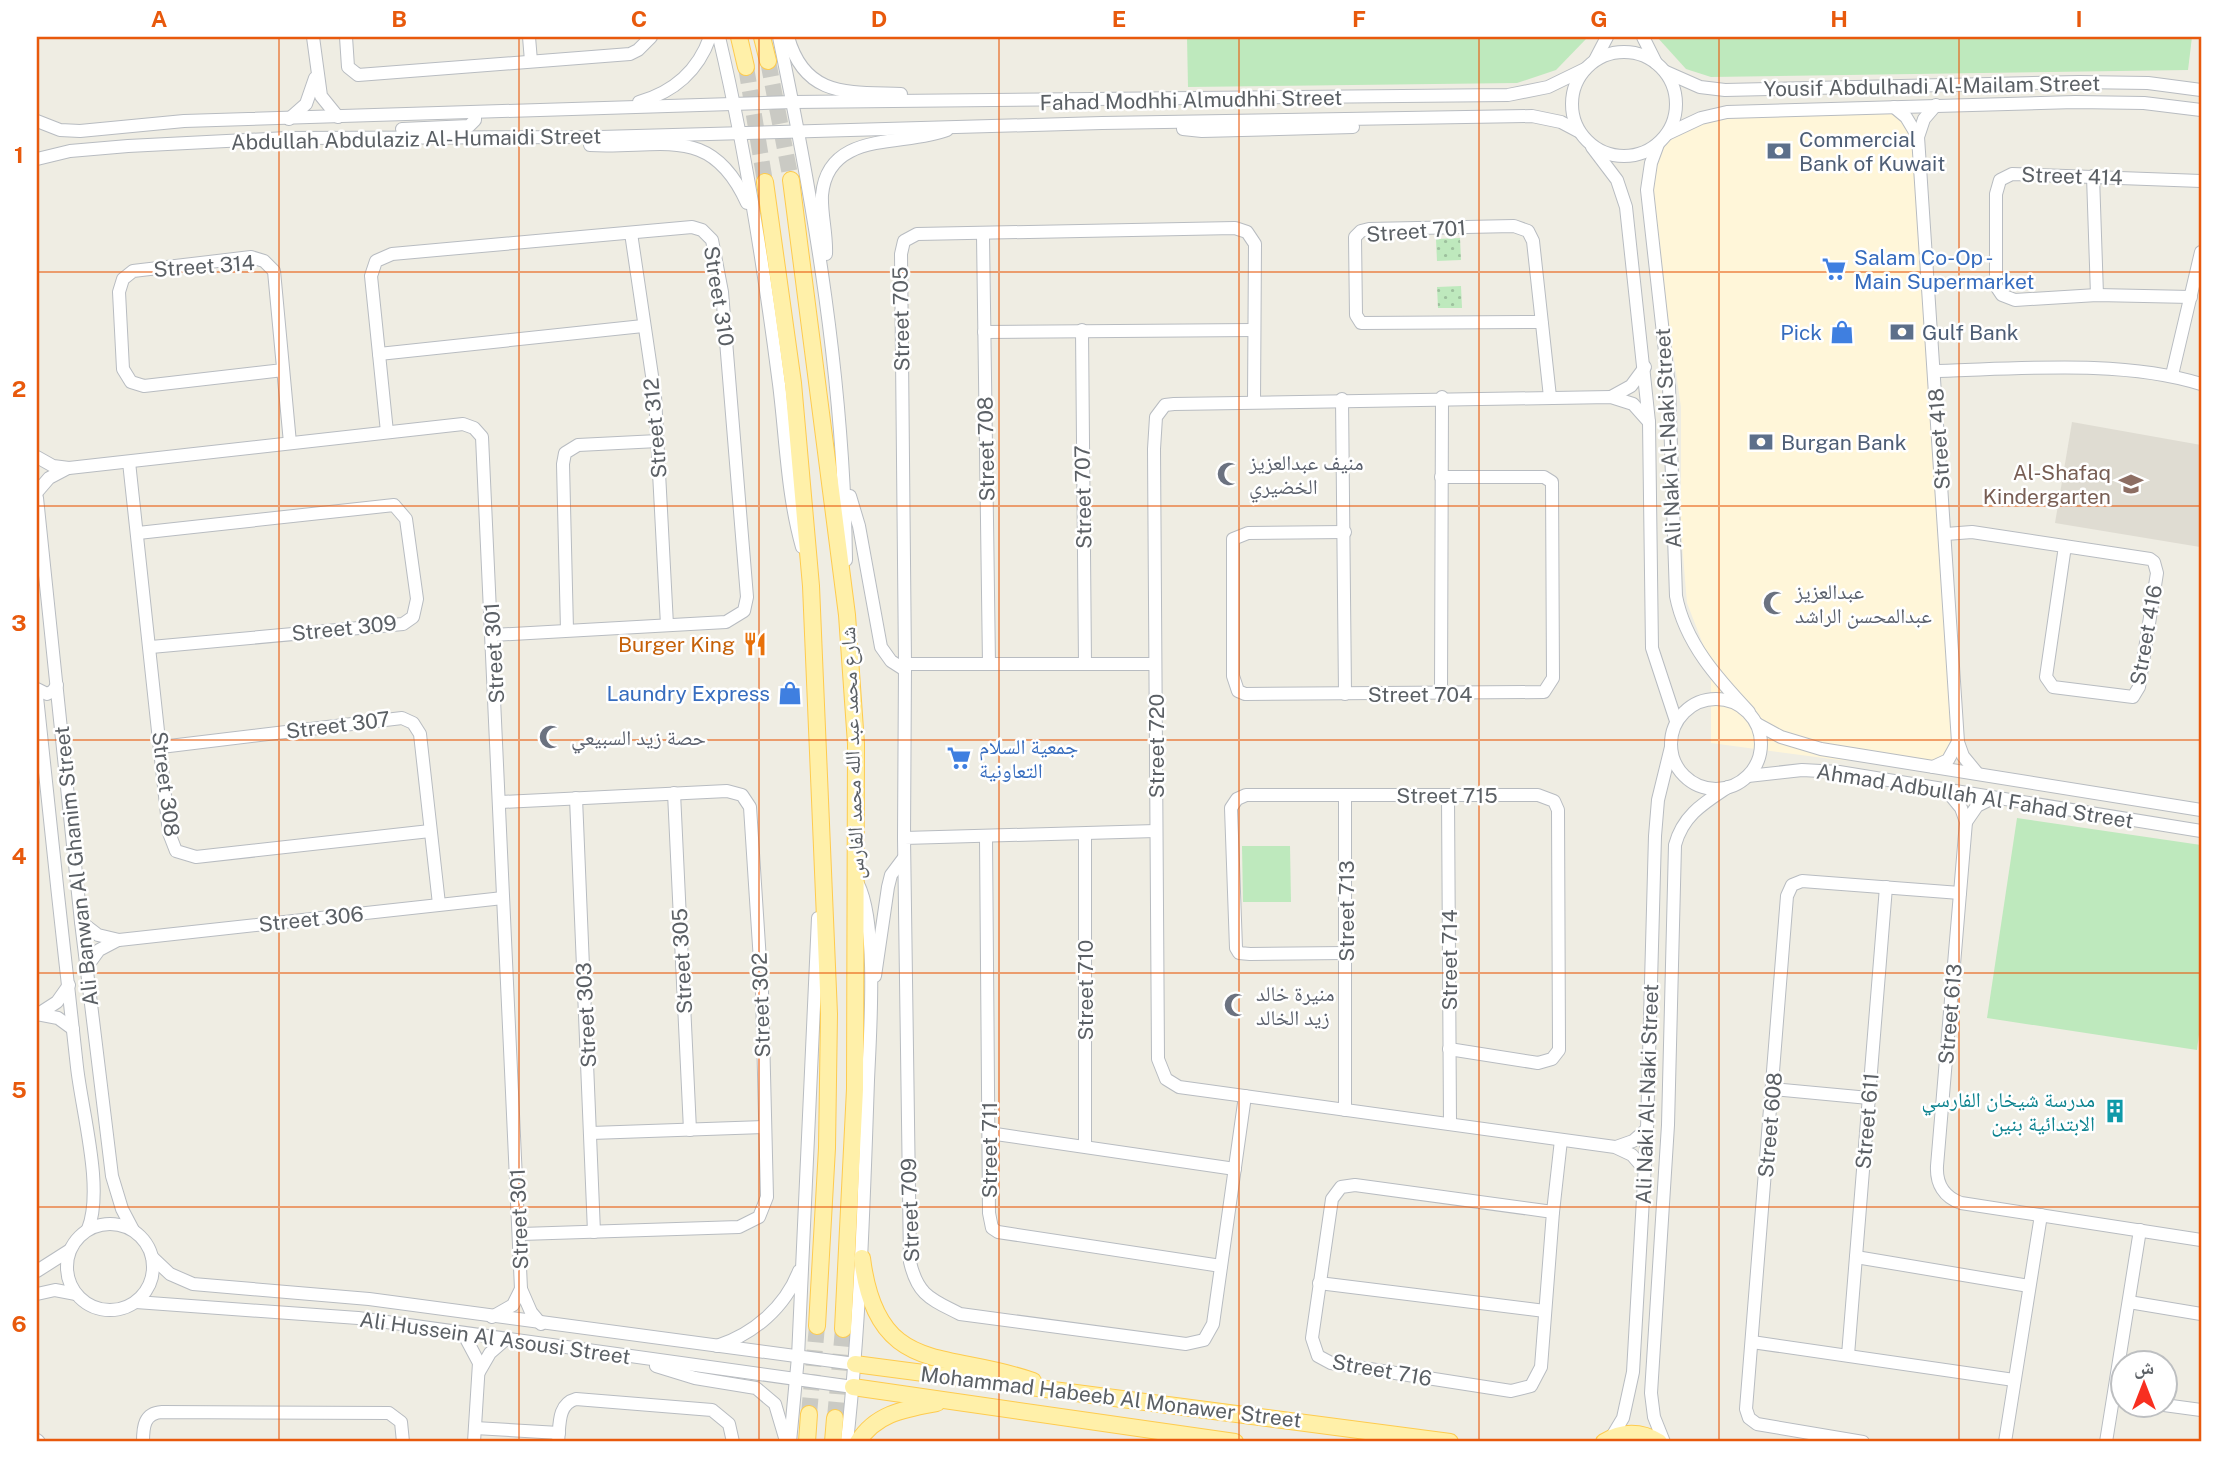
<svg xmlns="http://www.w3.org/2000/svg" width="2238" height="1479" viewBox="0 0 2238 1479" font-family="'Public Sans','Noto Naskh Arabic',sans-serif">
	<style>
		.commercial { fill: #fff6d9 }
		.education { fill: #dfdcd2 }
		.grass { fill: #bee9bd }
		.garden { fill: url(#garden-dots) }
		.lines { fill: none; stroke-linecap: round; stroke-linejoin: round }
		.major-tunnel { stroke: #cacac4; stroke-width: 16; stroke-dasharray: 16 8; stroke-linecap: butt }
		.minor-casing { stroke: #b8bcc1; stroke-width: 14 }
		.major-casing { stroke: #fecb4e; stroke-width: 18 }
		.minor { stroke: #fff; stroke-width: 12 }
		.major { stroke: #fff0a9; stroke-width: 16 }
		.grid { fill: none; stroke: #e8590c; stroke-width: 2; stroke-opacity: 0.55 }
		.labels { text-anchor: middle; dominant-baseline: central; stroke-width: 5; stroke-linejoin: round; paint-order: stroke }
		.street-label { font-size: 21px; fill: #5b6065; stroke: #fff }
		.service-label { font-size: 21px; fill: #4e5e75; stroke: #fff; text-anchor: start }
		.shop-label { font-size: 21px; fill: #366cbe; stroke: #fff; text-anchor: start }
		.worship-label { font-size: 21px; fill: #5b616d; stroke: #fff; text-anchor: start }
		.education-label { font-size: 21px; fill: #785e54; stroke: #fff; text-anchor: end }
		.food-label { font-size: 21px; fill: #c56008; stroke: #fff; text-anchor: end }
		.culture-label { font-size: 21px; fill: #0d838f; stroke: #fff; text-anchor: end }
		.neatline { fill: none; stroke: #e8590c; stroke-width: 2.5 }
		.grid-label { font-size: 23px; text-anchor: middle; font-weight: bold; fill: #e8590c }
	</style>
	<defs>
		<pattern id="garden-dots" width="8" height="8" patternUnits="userSpaceOnUse" patternTransform="scale(1.75)"><rect width="8" height="8" fill="#bee9bd"/><path d="M2 2h.1M6 6h.1" fill="none" stroke="#9dc09d" stroke-width="1.8" stroke-linecap="round"/></pattern>
	</defs>
	<rect width="100%" height="100%" fill="#efede3"/>
	<polygon class="commercial" points="1889,113 1896,114 1912,133 1936,398 1958,742 1939,765 1839,760 1711,743 1711,665 1687,603 1681,532 1681,407 1649,187 1654,162 1668,142 1686,129 1720,119"/>
	<polygon class="education" points="2072,422 2201,445 2200,547 2055,523"/>
	<g class="grass">
		<polygon points="1187,37 1588,37 1556,70 1517,83 1188,87"/>
		<polygon points="1657,37 2192,37 2188,70 1711,77 1686,69"/>
		<polygon points="2017,818 2201,845 2201,1019 2197,1050 1987,1018"/>
		<polygon points="1242,846 1290,846 1291,902 1243,902"/>
	</g>
	<g class="garden">
		<polygon points="1460,238 1461,260 1437,261 1436,239"/>
		<polygon points="1461,286 1462,308 1438,308 1437,287"/>
	</g>
	<g class="lines">
		<g class="major-tunnel">
			<polyline points="768,61 791,180"/>
			<polyline points="746,67 765,182"/>
			<polyline points="809,1414 817,1326"/>
			<polyline points="835,1418 843,1329"/>
		</g>
		<g class="minor-casing">
			<g id="minor">
				<polyline points="313,37 321,96 338,117"/>
				<polyline points="346,37 348,67 358,75 630,54 638,50 651,37"/>
				<polyline points="529,37 531,61"/>
				<path d="M719 37C746 151 764 268 779 384 786 439 787 494 802 547"/>
				<path d="M779 37C815 209 844 383 846 560"/>
				<path d="M788 37C805 98 849 92 901 94"/>
				<polyline points="1643,37 1656,63"/>
				<circle cx="1624" cy="104" r="52"/>
				<polyline points="1595,60 1607,37"/>
				<polyline points="1666,72 1700,87 1725,90 2079,82 2148,83 2201,90"/>
				<path d="M639 102C674 92 698 71 710 37"/>
				<polyline points="1936,105 1924,119 1918,137 1958,742 1963,756 1977,773"/>
				<polyline points="1894,107 1906,117 1918,137"/>
				<polyline points="289,119 306,104 315,78"/>
				<polyline points="37,121 60,130 80,131 184,121 793,102 1508,95 1548,87 1585,69"/>
				<polyline points="402,129 469,126 475,120 475,113"/>
				<polyline points="1183,129 1202,131 1353,127"/>
				<polyline points="1667,134 1701,118 1727,112 2075,102 2144,103 2201,110"/>
				<path d="M1658 144 1651 163 1647 190 1669 387 1676 596C1685 643 1718 679 1749 712"/>
				<path d="M590 145C662 149 711 123 747 203"/>
				<polyline points="1592,147 1617,180 1626,207 1649,422 1652,648 1676,721"/>
				<polyline points="37,159 70,151 128,146 287,138 600,137 1102,123 1532,116 1561,122 1578,131"/>
				<polyline points="2093,176 2097,295"/>
				<polyline points="631,233 655,396 667,625"/>
				<polyline points="983,235 989,664"/>
				<path d="M826 254C827 234 821 214 822 195 828 129 905 147 947 130"/>
				<polyline points="2191,297 2097,295 2015,300 2002,295 1996,286 1996,194 2000,180 2012,174 2201,181"/>
				<polyline points="1542,322 1361,323 1356,315 1355,237 1361,231 1369,229 1514,226 1528,231 1533,241 1550,397"/>
				<polyline points="1082,330 1085,664"/>
				<polyline points="984,332 1253,330"/>
				<polyline points="379,354 643,326"/>
				<polyline points="283,370 144,386 131,382 123,369 119,292 123,279 133,271 251,257 264,261 274,271 290,443"/>
				<path d="M1934 371C2018 369 2122 359 2201 384"/>
				<polyline points="2172,375 2201,252"/>
				<polyline points="1611,397 1631,386 1645,367"/>
				<polyline points="1342,399 1345,694"/>
				<polyline points="387,432 371,276 376,261 392,254 692,227 702,230 712,240 722,292 747,597 744,611 726,622 493,635"/>
				<polyline points="37,457 53,466 69,468 463,424 474,428 482,437 521,1289 531,1312 541,1324"/>
				<polyline points="129,462 169,833 176,851 196,857 430,831"/>
				<polyline points="37,492 49,478 68,468"/>
				<polyline points="850,496 859,526 881,647 891,661 905,670"/>
				<polyline points="37,498 81,922 112,1176 122,1209 133,1230"/>
				<polyline points="1345,532 1248,533 1233,539 1233,676 1238,691 1245,694 1544,692 1553,678 1552,482 1544,477 1441,477"/>
				<polyline points="138,533 394,505 406,519 417,599 413,617 403,624 151,647"/>
				<polyline points="1946,534 1972,532 2150,559 2154,562 2157,573 2139,687 2133,697 2053,687 2046,677 2065,546"/>
				<polyline points="567,630 563,464 565,453 578,445 658,441"/>
				<polyline points="1155,664 905,664 901,254 904,241 917,234 1235,228 1247,232 1255,244 1254,401"/>
				<polyline points="37,689 47,694 53,691 57,685"/>
				<polyline points="1441,694 1442,397"/>
				<path d="M37 697C50 820 63 944 77 1067 82 1112 104 1189 88 1229"/>
				<circle cx="1716" cy="744" r="45"/>
				<polyline points="1757,724 1781,737 1821,749 2201,810"/>
				<polyline points="161,747 402,718 413,723 420,734 439,904"/>
				<polyline points="1933,767 1948,760 1958,742"/>
				<polyline points="1748,776 1802,770 1839,772 2201,831"/>
				<path d="M1947 791 1961 808 1966 822 1937 1166C1936 1184 1944 1197 1961 1203L2201 1240"/>
				<polyline points="674,793 690,1130"/>
				<polyline points="1448,796 1450,1124"/>
				<polyline points="576,798 594,1232"/>
				<polyline points="501,802 727,791 742,795 750,807 762,992 767,1197 759,1217 739,1227 521,1234"/>
				<polyline points="1966,822 1977,806 1993,798"/>
				<path d="M1156 831 904 838 910 1262C918 1296 931 1299 960 1314L1186 1344 1204 1340 1213 1324 1245 1096"/>
				<polyline points="1085,834 1085,1146"/>
				<polyline points="904,838 905,664"/>
				<polyline points="986,838 989,1213 992,1228 998,1232 1221,1266"/>
				<polyline points="81,922 98,935 119,940 503,898"/>
				<polyline points="1346,953 1250,954 1239,953 1236,948 1231,808 1237,799 1246,795 1538,795 1554,801 1558,810 1559,1050 1552,1059 1538,1063 1449,1049"/>
				<polyline points="86,968 99,950 118,940"/>
				<polyline points="875,976 888,887 891,875 903,859"/>
				<polyline points="40,1013 57,1002 69,985"/>
				<polyline points="37,1014 58,1018 73,1029"/>
				<polyline points="1773,1089 1869,1098"/>
				<polyline points="1345,1110 1345,795"/>
				<polyline points="591,1133 765,1127"/>
				<polyline points="989,1133 1235,1169"/>
				<polyline points="1616,1147 1633,1141 1647,1129"/>
				<polyline points="1645,1170 1632,1155 1615,1147 1179,1087 1166,1079 1158,1059 1154,449 1156,417 1165,405 1174,404 1611,397 1633,404 1649,422"/>
				<polygon points="1355,1185 1553,1212 1541,1367 1531,1386 1511,1391 1331,1363 1318,1356 1312,1338 1332,1199 1341,1187"/>
				<polyline points="1553,1212 1561,1140"/>
				<circle cx="110" cy="1267" r="43"/>
				<polyline points="152,1257 170,1274 193,1284 369,1299 855,1364"/>
				<polyline points="1856,1257 2029,1286"/>
				<polyline points="37,1271 70,1250"/>
				<polyline points="1319,1283 1545,1311"/>
				<polyline points="37,1294 55,1290 76,1294"/>
				<polyline points="136,1302 358,1318 853,1387"/>
				<polyline points="2129,1302 2201,1314"/>
				<polyline points="492,1317 513,1305 521,1289"/>
				<polyline points="463,1333 479,1363 474,1442"/>
				<polyline points="1752,1342 2014,1380"/>
				<path d="M717 1346C754 1334 785 1307 799 1271"/>
				<polyline points="1848,1355 1886,887"/>
				<polyline points="656,1366 695,1378 756,1388 775,1404 786,1441"/>
				<polyline points="479,1372 490,1353 506,1339"/>
				<polyline points="2164,1405 2201,1410"/>
				<polyline points="475,1428 559,1433"/>
				<polyline points="1611,1438 1623,1418 1633,1372 1647,1129 1655,836 1658,800 1671,747"/>
				<polyline points="37,1440 39,1442"/>
				<path d="M143 1442C143 1427 144 1413 162 1412L389 1413 401 1422 403 1442"/>
				<path d="M558 1442C560 1426 557 1404 576 1399L712 1410 729 1424 733 1442"/>
				<polyline points="790,1442 798,1357 818,918"/>
				<path d="M847 1442C860 1322 864 1201 868 1080 870 1034 878 923 858 884"/>
				<path d="M1664 1442 1654 1417 1651 1393 1668 1125 1675 845C1683 815 1704 803 1728 787"/>
				<polyline points="1863,1442 1757,1424 1749,1418 1746,1409 1787,896 1792,885 1802,881 1960,893"/>
				<polyline points="2005,1442 2041,1215"/>
				<polyline points="2106,1442 2140,1230"/>
			</g>
		</g>
		<g class="major-casing">
			<g id="major">
				<polyline points="739,37 746,67"/>
				<polyline points="762,37 768,61"/>
				<polyline points="791,180 847,615 856,744 855,1089 843,1329"/>
				<polyline points="765,182 793,383 811,586 829,1014 827,1148 817,1326"/>
				<path d="M862 1258C877 1378 946 1350 1033 1381"/>
				<polyline points="855,1364 1450,1442"/>
				<polyline points="853,1387 1235,1442"/>
				<polyline points="807,1442 809,1414"/>
				<polyline points="833,1442 835,1418"/>
				<path d="M858 1442C876 1413 905 1409 937 1403"/>
				<path d="M1604 1442C1622 1431 1641 1431 1659 1442"/>
			</g>
		</g>
		<use href="#minor" class="minor"/>
		<use href="#major" class="major"/>
	</g>
	<path class="grid" d="M279 37V1442M519 37V1442M759 37V1442M999 37V1442M1239 37V1442M1479 37V1442M1719 37V1442M1959 37V1442M37 272H2201M37 506H2201M37 740H2201M37 973H2201M37 1207H2201"/>
	<defs>
		<g id="bank-bare" transform="scale(1.89)"><path d="M-6-4H6V4H-6ZM0-2.3a2.3 2.3 0 1 0 0 4.6a2.3 2.3 0 1 0 0-4.6Z" fill="#5c6f8a" stroke="#fff" stroke-width="2.5" paint-order="stroke"/></g>
		<g id="supermarket-bare" transform="scale(1.89)"><path d="M-6-5.5h2.5l.6 2H6L4.5 2H-2.5L-4.4-4H-6ZM-1.5 3.2a1.3 1.3 0 1 0 .1 0ZM3 3.2a1.3 1.3 0 1 0 .1 0Z" fill="#3f7fe0" stroke="#fff" stroke-width="2.5" paint-order="stroke"/></g>
		<g id="shop-bare" transform="scale(1.89)"><path d="M-5-2.5h2.3a2.7 3.5 0 0 1 5.4 0H5L5.5 6h-11ZM-1.5-2.5h3a1.5 2.3 0 0 0-3 0Z" fill="#3f7fe0" stroke="#fff" stroke-width="2.5" paint-order="stroke"/></g>
		<g id="mosque-bare" transform="scale(1.89)"><path d="M3.5-4.9A6 6 0 1 0 3.5 4.9A5 5 0 1 1 3.5-4.9Z" fill="#6b7280" stroke="#fff" stroke-width="2.5" paint-order="stroke"/></g>
		<g id="school-bare" transform="scale(1.89)"><path d="M0-5L7-2L0 1L-7-2ZM-4 1L0 2.5L4 1V4Q0 6-4 4Z" fill="#8d6e63" stroke="#fff" stroke-width="2.5" paint-order="stroke"/></g>
		<g id="restaurant-bare" transform="scale(1.89)"><path d="M-5-6h1v4h1v-4h1v4h1v-4h1v5L-1.5 .5V6h-2V.5L-5-1ZM5-6V6H3V1.5H1.5Q1.5-4 5-6Z" fill="#e8710a" stroke="#fff" stroke-width="2.5" paint-order="stroke"/></g>
		<g id="building-bare" transform="scale(1.89)"><path d="M-4-6H4V6H1V3H-1V6H-4ZM-2.5-4.3h1.7v1.8h-1.7ZM.8-4.3h1.7v1.8H.8ZM-2.5-1h1.7V.8h-1.7ZM.8-1h1.7V.8H.8Z" fill="#0f9aa8" stroke="#fff" stroke-width="2.5" paint-order="stroke"/></g>
	</defs>
	<g fill-rule="evenodd">
		<use href="#bank-bare" x="1779" y="151"/>
		<use href="#supermarket-bare" x="1834" y="269"/>
		<use href="#shop-bare" x="1842" y="332"/>
		<use href="#bank-bare" x="1902" y="332"/>
		<use href="#bank-bare" x="1761" y="442"/>
		<use href="#mosque-bare" x="1229" y="474"/>
		<use href="#school-bare" x="2131" y="484"/>
		<use href="#mosque-bare" x="1775" y="603"/>
		<use href="#restaurant-bare" x="755" y="644"/>
		<use href="#shop-bare" x="790" y="693"/>
		<use href="#mosque-bare" x="551" y="737"/>
		<use href="#supermarket-bare" x="959" y="758"/>
		<use href="#mosque-bare" x="1236" y="1005"/>
		<use href="#building-bare" x="2115" y="1111"/>
	</g>
	<g class="labels">
		<g class="street-label">
			<text transform="translate(1932 86) rotate(-1)">Yousif Abdulhadi Al-Mailam Street</text>
			<text transform="translate(1191 100) rotate(-1)">Fahad Modhhi Almudhhi Street</text>
			<text transform="translate(416 139) rotate(-1)">Abdullah Abdulaziz Al-Humaidi Street</text>
			<text transform="translate(2072 176) rotate(2)">Street 414</text>
			<text transform="translate(1416 231) rotate(-4)">Street 701</text>
			<text transform="translate(204 266) rotate(-4)">Street 314</text>
			<text transform="translate(719 296) rotate(81)">Street 310</text>
			<text transform="translate(901 319) rotate(-91)">Street 705</text>
			<text transform="translate(655 428) rotate(-95)">Street 312</text>
			<text transform="translate(1668 438) rotate(-93)">Ali Naki Al-Naki Street</text>
			<text transform="translate(1939 439) rotate(-94)">Street 418</text>
			<text transform="translate(986 449) rotate(-91)">Street 708</text>
			<text transform="translate(1083 497) rotate(-91)">Street 707</text>
			<text transform="translate(344 628) rotate(-6)">Street 309</text>
			<text transform="translate(2146 635) rotate(-80)">Street 416</text>
			<text transform="translate(494 653) rotate(-93)">Street 301</text>
			<text x="1420" y="694">Street 704</text>
			<text transform="translate(338 725) rotate(-7)">Street 307</text>
			<text transform="translate(1156 746) rotate(-90)">Street 720</text>
			<text transform="translate(852 753) rotate(-92)">شارع محمد عبد الله محمد الفارس</text>
			<text transform="translate(166 784) rotate(83)">Street 308</text>
			<text x="1447" y="795">Street 715</text>
			<text transform="translate(1975 796) rotate(9)">Ahmad Adbullah Al Fahad Street</text>
			<text transform="translate(76 866) rotate(-96)">Ali Banwan Al Ghanim Street</text>
			<text transform="translate(1346 911) rotate(-90)">Street 713</text>
			<text transform="translate(311 919) rotate(-6)">Street 306</text>
			<text transform="translate(1449 960) rotate(-90)">Street 714</text>
			<text transform="translate(682 961) rotate(-93)">Street 305</text>
			<text transform="translate(1085 990) rotate(-90)">Street 710</text>
			<text transform="translate(761 1005) rotate(-92)">Street 302</text>
			<text transform="translate(1950 1014) rotate(-85)">Street 613</text>
			<text transform="translate(586 1015) rotate(-93)">Street 303</text>
			<text transform="translate(1647 1094) rotate(-88)">Ali Naki Al-Naki Street</text>
			<text transform="translate(1867 1121) rotate(-85)">Street 611</text>
			<text transform="translate(1770 1125) rotate(-85)">Street 608</text>
			<text transform="translate(989 1150) rotate(-90)">Street 711</text>
			<text transform="translate(910 1210) rotate(-92)">Street 709</text>
			<text transform="translate(519 1219) rotate(-92)">Street 301</text>
			<text transform="translate(495 1338) rotate(8)">Ali Hussein Al Asousi Street</text>
			<text transform="translate(1382 1370) rotate(10)">Street 716</text>
			<text transform="translate(1111 1397) rotate(7)">Mohammad Habeeb Al Monawer Street</text>
		</g>
		<g class="service-label">
			<text x="1799" y="139">Commercial<tspan x="1799" dy="24">Bank of Kuwait</tspan></text>
			<text x="1922" y="332">Gulf Bank</text>
			<text x="1781" y="442">Burgan Bank</text>
		</g>
		<g class="shop-label">
			<text x="1854" y="257">Salam Co-Op -<tspan x="1854" dy="24">Main Supermarket</tspan></text>
			<text x="1822" y="332" text-anchor="end">Pick</text>
			<text x="770" y="693" text-anchor="end">Laundry Express</text>
			<text x="979" y="746">جمعية السلام<tspan x="979" dy="24">التعاونية</tspan></text>
		</g>
		<g class="worship-label">
			<text x="1249" y="462">منيف عبدالعزيز<tspan x="1249" dy="24">الخضيري</tspan></text>
			<text x="1795" y="591">عبدالعزيز<tspan x="1795" dy="24">عبدالمحسن الراشد</tspan></text>
			<text x="571" y="737">حصة زيد السبيعي</text>
			<text x="1256" y="993">منيرة خالد<tspan x="1256" dy="24">زيد الخالد</tspan></text>
		</g>
		<g class="education-label">
			<text x="2111" y="472">Al-Shafaq<tspan x="2111" dy="24">Kindergarten</tspan></text>
		</g>
		<g class="food-label">
			<text x="735" y="644">Burger King</text>
		</g>
		<g class="culture-label">
			<text x="2095" y="1099">مدرسة شيخان الفارسي<tspan x="2095" dy="24">الابتدائية بنين</tspan></text>
		</g>
	</g>
	<rect width="2238" height="1479" fill="none" stroke="#ffffff" stroke-width="77"/>
	<g transform="translate(2144 1384)"><circle r="33" fill="#ffffff" stroke="#bdbfc1" stroke-width="2"/>
	<path d="M0-5L12 26L0 18L-12 26Z" fill="#f82f20"/>
	<text y="-10" font-size="19" font-weight="bold" text-anchor="middle" fill="#5b6065">ش</text>
	</g>
	<rect x="38" y="38" width="2162" height="1402" class="neatline"/>
	<g class="grid-label">
		<text x="159" y="27">A</text>
		<text x="399" y="27">B</text>
		<text x="639" y="27">C</text>
		<text x="879" y="27">D</text>
		<text x="1119" y="27">E</text>
		<text x="1359" y="27">F</text>
		<text x="1599" y="27">G</text>
		<text x="1839" y="27">H</text>
		<text x="2079" y="27">I</text>
		<text x="19" y="163">1</text>
		<text x="19" y="397">2</text>
		<text x="19" y="631">3</text>
		<text x="19" y="864">4</text>
		<text x="19" y="1098">5</text>
		<text x="19" y="1332">6</text>
	</g>
</svg>
